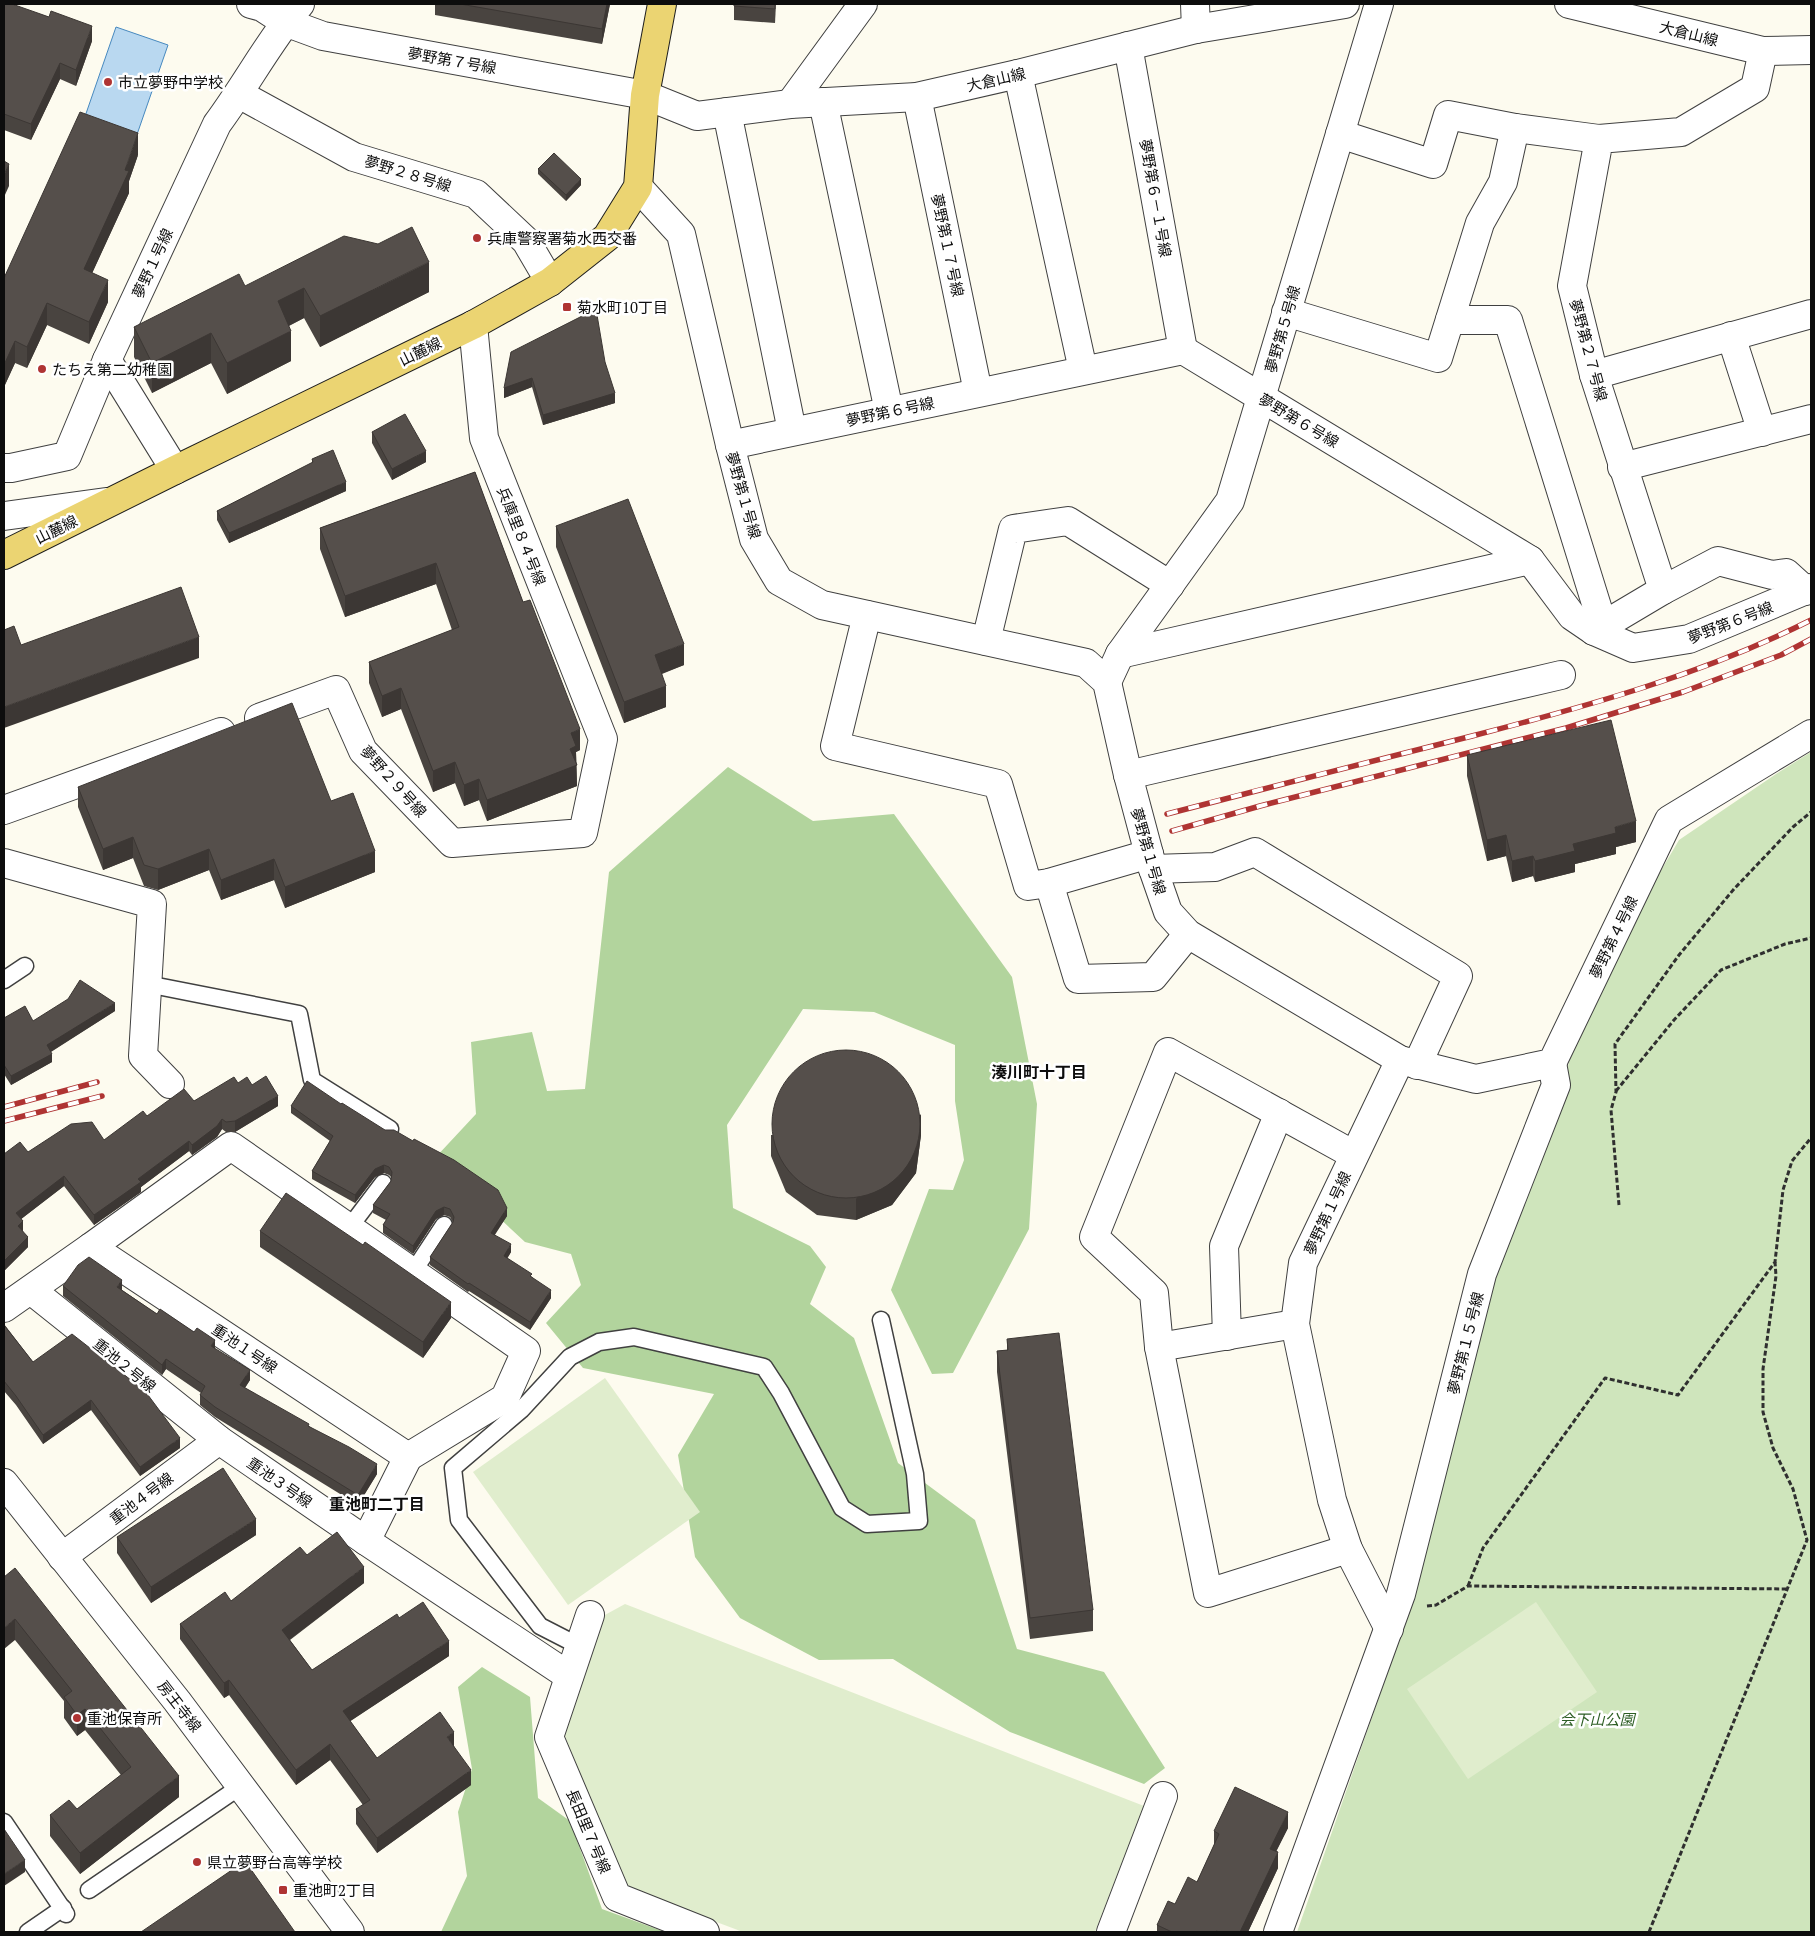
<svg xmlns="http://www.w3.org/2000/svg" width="1815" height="1936" viewBox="0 0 1815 1936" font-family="'PT Serif','Noto Sans JP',serif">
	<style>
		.green { fill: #cfe5bc }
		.forest { fill: #b2d49d }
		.pitch { fill: #e0edcd }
		.water { fill: #b9d8f0; stroke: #4789bf }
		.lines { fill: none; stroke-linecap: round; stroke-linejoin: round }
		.service-casing { stroke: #404040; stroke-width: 19 }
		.minor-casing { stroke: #404040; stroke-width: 30 }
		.tertiary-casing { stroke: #404040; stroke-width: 30 }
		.primary-casing { stroke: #1e1e1e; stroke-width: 30 }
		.path { stroke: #2f2f2f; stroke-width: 3; stroke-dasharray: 5 2.5; stroke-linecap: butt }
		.service { stroke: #fff; stroke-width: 16 }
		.minor { stroke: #fff; stroke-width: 28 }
		.tertiary { stroke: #fff; stroke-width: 28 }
		.primary { stroke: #ebd472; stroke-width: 28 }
		.rail-casing { stroke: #af3433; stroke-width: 5.5 }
		.rail { stroke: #fff; stroke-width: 4; stroke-dasharray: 11; stroke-linecap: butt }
		.wall { fill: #494440 }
		.shaded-wall { fill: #3c3734 }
		.building { fill: #554f4b; stroke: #3c3734 }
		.poi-dot { fill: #af3433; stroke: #fff; stroke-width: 2 }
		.labels { text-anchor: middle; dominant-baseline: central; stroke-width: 5; stroke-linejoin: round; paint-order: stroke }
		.street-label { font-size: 15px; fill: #0d0d0d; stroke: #fff }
		.poi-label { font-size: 15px; fill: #0d0d0d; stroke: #fff; text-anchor: start }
		.park-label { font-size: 15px; font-style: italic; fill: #2d5e24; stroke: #fff }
		.neighbourhood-label { font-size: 16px; font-weight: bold; fill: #0d0d0d; stroke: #fff }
	</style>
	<rect width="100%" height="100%" fill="#fdfbef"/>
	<polygon class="green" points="1811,752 1811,1932 1297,1932 1407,1617 1492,1277 1553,1118 1574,1045 1636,913 1679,840 1776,774"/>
	<g class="forest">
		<polygon points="728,767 813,821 894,814 1012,977 1037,1104 1029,1229 953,1373 932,1374 891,1290 929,1189 953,1190 964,1160 955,1101 955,1045 874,1012 803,1009 727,1125 733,1208 810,1246 826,1267 810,1304 854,1338 898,1463 975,1520 1017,1649 1104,1672 1165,1768 1144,1784 1010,1732 893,1659 819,1660 740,1618 695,1557 678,1455 714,1394 583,1368 546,1323 581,1285 571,1254 525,1242 435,1158 476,1114 471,1042 532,1032 547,1091 585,1089 609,872"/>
		<polygon points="482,1667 530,1697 538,1798 570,1821 602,1909 665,1932 441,1932 467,1876 458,1812 472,1769 458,1687"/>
	</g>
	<g class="pitch">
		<polygon points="605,1378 700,1512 568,1605 473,1472"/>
		<polygon points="1536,1602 1597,1692 1468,1779 1407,1689"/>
		<polygon points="625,1604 1144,1806 1095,1932 743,1932 626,1888 564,1734 603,1616"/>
	</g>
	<polygon class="water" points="116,27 168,45 133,146 81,128"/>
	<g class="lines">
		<g class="service-casing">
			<g id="service">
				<polyline points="4,980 25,966"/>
				<polyline points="147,984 299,1014 312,1080 390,1129"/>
				<polyline points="349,1228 383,1183"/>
				<polyline points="413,1272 444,1225"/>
				<polyline points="579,1646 540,1626 459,1520 453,1468 521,1410 570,1357 599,1342 634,1337 764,1367 781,1393 842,1508 867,1524 919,1521 915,1474 881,1320"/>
				<polyline points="4,1822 66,1914"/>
				<polyline points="89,1890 241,1786"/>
				<polyline points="28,1932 63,1908"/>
			</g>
		</g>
		<g class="minor-casing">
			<g id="minor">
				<polyline points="251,4 262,7 285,22 323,36 645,95 697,116 790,104 917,97 1018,74 1196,29 1345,4"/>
				<polyline points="1195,4 1196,29"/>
				<polyline points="1569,4 1763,51 1811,50"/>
				<polyline points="1128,46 1183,350"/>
				<polyline points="1018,74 1083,370"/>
				<polyline points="239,94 354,157 476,194 526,241 550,282"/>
				<polyline points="917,97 978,392"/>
				<polyline points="823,102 889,411"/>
				<polyline points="790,104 863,4"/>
				<polyline points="727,112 792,431"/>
				<polyline points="1340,134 1433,164 1448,115 1515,128 1599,139"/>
				<polyline points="638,187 681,234 730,445 754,539 779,581 822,605 1086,663 1107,682 1128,775 1153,869 1168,912 1188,934 1400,1060 1303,1263 1295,1324 1332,1500 1348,1549 1389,1629"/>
				<polyline points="1286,312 1438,358 1480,223 1503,182 1515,128"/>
				<polyline points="1450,320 1508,320 1603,626"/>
				<polyline points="1731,336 1762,432"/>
				<polyline points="107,360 175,470"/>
				<polyline points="1594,375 1811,314"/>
				<polyline points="730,445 1183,350 1530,560 1572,616 1594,631 1633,648 1689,639 1811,588"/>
				<polyline points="1622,467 1811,419"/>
				<path d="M4 468H11L67 456 107 360 217 124C246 85 269 41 300 4"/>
				<polyline points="1663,590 1718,561 1772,575 1786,573 1806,591"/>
				<polyline points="867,615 835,746 998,784 1028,886 1049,883 1149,854"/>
				<polyline points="1594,631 1663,590 1594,375 1572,286 1599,139 1681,132 1755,88 1763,51"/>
				<polyline points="986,641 1013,529 1068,521 1170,585"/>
				<polyline points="1120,654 1530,560"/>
				<polyline points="1107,682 1120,654 1230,501 1379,4"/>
				<polyline points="259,718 336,690 363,751 452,843 583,833 603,739 484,438 473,325"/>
				<polyline points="1128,775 1561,675"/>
				<polyline points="4,810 221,732"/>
				<polyline points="4,863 152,904 143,1056 170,1084"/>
				<polyline points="1153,869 1215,867 1255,852 1458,976 1417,1065"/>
				<polyline points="1049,883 1078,979 1153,977 1188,934"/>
				<polyline points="1400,1060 1476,1079 1552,1063 1669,820 1811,734"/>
				<polyline points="91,1247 231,1146 526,1351 505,1398 408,1457"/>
				<polyline points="31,1290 219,1440 366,1541 569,1676"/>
				<polyline points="4,1308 91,1247 408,1457 366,1541"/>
				<polyline points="1227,1336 1224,1246 1279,1113"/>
				<polyline points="1159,1347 1295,1324"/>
				<polyline points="1348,1549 1208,1593 1159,1347 1154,1293 1094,1237 1168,1052 1354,1155"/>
				<polyline points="62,1557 219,1440"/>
				<polyline points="590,1615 549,1737 617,1897 705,1932"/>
				<polyline points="1111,1932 1163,1796"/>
				<polyline points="1278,1932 1401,1594 1482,1274 1556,1085 1552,1063"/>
			</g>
		</g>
		<g class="tertiary-casing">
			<g id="tertiary">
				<polyline points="4,516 106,502"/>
				<polyline points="4,1483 177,1701 350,1932"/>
			</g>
		</g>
		<g class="primary-casing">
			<polyline id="primary" points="4,555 175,470 473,325 550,282 607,237 638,187 645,95 662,4"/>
		</g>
		<g class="path">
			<polyline points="1616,1091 1674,1020 1721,970 1785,944 1811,938"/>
			<polyline points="1619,1205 1611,1110 1616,1092 1615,1044 1679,955 1734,889 1793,827 1811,812"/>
			<polyline points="1468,1586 1483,1548 1605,1378 1678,1395 1775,1262 1783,1190 1792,1161 1811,1138"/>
			<polyline points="1427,1606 1436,1605 1468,1586 1788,1589"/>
			<polyline points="1649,1932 1807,1540 1793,1489 1773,1448 1763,1412 1763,1369 1776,1276 1775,1262"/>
		</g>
		<use href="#service" class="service"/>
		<use href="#minor" class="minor"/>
		<use href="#tertiary" class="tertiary"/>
		<use href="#primary" class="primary"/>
		<g class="rail-casing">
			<g id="rail">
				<path d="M1167 814C1269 787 1370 762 1472 736 1588 706 1704 674 1811 620"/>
				<polyline points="1172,831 1260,806 1566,728 1683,692 1781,655 1811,639"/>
				<polyline points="4,1107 97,1082"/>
				<polyline points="4,1121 102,1096"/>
			</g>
		</g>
		<use href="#rail" class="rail"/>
	</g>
	<g class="wall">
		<polygon points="4,4 49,17 92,41 76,86 60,79 31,140 4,130"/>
		<polygon points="435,4 610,4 602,44 435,15"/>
		<polygon points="734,4 776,4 775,23 734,20"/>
		<polygon points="138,155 129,181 129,193 92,273 108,302 89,344 47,325 27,368 15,363 4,387 4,278"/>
		<polygon points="538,169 581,185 566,201 538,174"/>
		<polygon points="245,286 429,292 320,347 304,318 289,326 291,361 227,394 211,363 152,393 134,357 134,327"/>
		<polygon points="511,352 605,362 615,403 543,425 532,387 504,398"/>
		<polygon points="372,432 426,462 392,480 372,443"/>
		<polygon points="312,459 346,491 229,543 217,520 217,511 312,463"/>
		<polygon points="475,472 523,602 580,750 576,752 577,786 487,821 479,800 464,806 455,783 433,792 401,709 382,717 369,683 369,662 452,630 436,584 345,617 320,549 320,528"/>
		<polygon points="556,526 684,665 662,674 666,707 624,723 556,547"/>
		<polygon points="1467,755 1636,842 1616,847 1616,854 1575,864 1575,872 1535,882 1533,876 1512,882 1506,856 1487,861 1467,776"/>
		<polygon points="78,787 331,801 375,872 285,908 274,880 221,900 209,870 158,890 144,886 133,858 103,870 78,807"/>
		<polygon points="115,1011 51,1052 52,1062 11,1085 4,1074 4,1018 33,1021"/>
		<polygon points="238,1083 252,1085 278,1106 235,1132 226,1132 222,1129 217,1137 192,1155 189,1151 141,1187 141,1192 94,1225 64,1186 21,1219 23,1231 28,1247 4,1271 4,1154 28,1152 104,1140 147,1116 194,1101"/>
		<polygon points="291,1106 507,1216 494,1235 511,1252 507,1258 532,1277 551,1298 530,1330 469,1291 468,1292 430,1265 430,1257 453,1222 450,1217 444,1215 436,1219 413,1254 383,1233 383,1225 386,1220 373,1213 373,1205 391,1181 392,1178 389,1175 384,1173 375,1177 355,1203 312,1179 312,1171 330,1141 291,1113"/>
		<polygon points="771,1135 921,1135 916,1173 892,1205 856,1220 817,1215 786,1192 771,1156"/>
		<polygon points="260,1231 451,1318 423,1358 260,1247"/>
		<polygon points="63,1286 122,1290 157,1314 215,1349 250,1380 245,1388 309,1426 377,1474 358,1505 215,1417 200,1405 200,1395 201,1393 166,1369 162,1375 63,1296"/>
		<polygon points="4,1324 33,1362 180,1448 140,1476 91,1410 43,1444 16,1405 4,1391"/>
		<polygon points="1007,1339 1093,1610 1093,1631 1030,1639 997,1372 997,1351 1007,1350"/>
		<polygon points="256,1535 151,1603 117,1553 117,1537"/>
		<polygon points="307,1555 364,1583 290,1640 312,1670 399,1618 449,1656 350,1721 377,1758 454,1746 471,1785 377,1853 356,1824 356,1809 363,1805 330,1760 296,1785 229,1695 224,1698 180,1639 180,1624 231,1601"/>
		<polygon points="4,1577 179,1797 80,1874 50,1836 50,1815 77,1809 121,1775 85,1730 77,1736 64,1718 64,1701 15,1640"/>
		<polygon points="1288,1828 1276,1851 1278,1868 1248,1932 1157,1932 1157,1925 1175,1904 1197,1882 1214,1845 1214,1831"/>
	</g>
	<g class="shaded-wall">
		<polygon points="607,4 610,4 602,44 602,29"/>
		<polygon points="92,26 92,41 76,86 76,70"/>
		<polygon points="60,63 60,79 31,140 31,124"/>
		<polygon points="138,133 138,155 129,181 129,193 84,291 84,269 125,170"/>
		<polygon points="9,164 9,186 4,197 4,175"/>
		<polygon points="581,179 581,185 566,201 566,195"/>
		<polygon points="429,262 429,292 320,347 320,316"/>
		<polygon points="108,280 108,302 89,344 89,322"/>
		<polygon points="304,288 304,318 278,331 278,301"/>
		<polygon points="47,303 47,325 27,368 27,347"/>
		<polygon points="291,331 291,361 227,394 227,363"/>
		<polygon points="211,333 211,363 152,393 152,363"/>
		<polygon points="15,341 15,363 4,387 4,365"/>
		<polygon points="532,378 532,387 504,398 504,388"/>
		<polygon points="615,393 615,403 543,425 543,415"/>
		<polygon points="426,451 426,462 392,480 392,469"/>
		<polygon points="346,482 346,491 229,543 229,533"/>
		<polygon points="436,563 436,584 345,617 345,596"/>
		<polygon points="199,637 199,658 4,728 4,707"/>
		<polygon points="684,644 684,665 655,676 655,655"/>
		<polygon points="666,686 666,707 624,723 624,702"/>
		<polygon points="401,688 401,709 382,717 382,696"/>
		<polygon points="580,729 580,750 576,752 577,786 487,821 487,800 571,733"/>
		<polygon points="455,762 455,783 433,792 433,771"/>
		<polygon points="479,779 479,800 464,806 464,785"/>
		<polygon points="1636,821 1636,842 1616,847 1616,854 1575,864 1575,872 1535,882 1535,861 1615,827"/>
		<polygon points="1506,835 1506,856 1487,861 1487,840"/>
		<polygon points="133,837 133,858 103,870 103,849"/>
		<polygon points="209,849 209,870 158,890 158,869"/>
		<polygon points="375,851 375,872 285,908 285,887"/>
		<polygon points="1533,856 1533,876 1512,882 1512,861"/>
		<polygon points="274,859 274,880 221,900 221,880"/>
		<polygon points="115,1003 115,1011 47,1054 47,1045"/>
		<polygon points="52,1054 52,1062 11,1085 11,1076"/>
		<polygon points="278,1096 278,1106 235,1132 235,1121"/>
		<polygon points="921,1114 921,1135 916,1173 892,1205 856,1220 856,1199"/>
		<polygon points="222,1119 222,1129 217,1137 192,1155 192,1145"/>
		<polygon points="189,1141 189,1151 141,1187 141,1192 94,1225 94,1215 138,1179"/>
		<polygon points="384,1165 384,1173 375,1177 355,1203 355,1195 375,1169"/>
		<polygon points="64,1176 64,1186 16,1223 16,1213"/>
		<polygon points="444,1207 444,1215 436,1219 413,1254 413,1246 436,1211"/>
		<polygon points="507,1208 507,1216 491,1241 491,1233"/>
		<polygon points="23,1221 23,1231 18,1226"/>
		<polygon points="28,1237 28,1247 4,1271 4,1261"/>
		<polygon points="511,1244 511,1252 504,1264 504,1256"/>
		<polygon points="122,1280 122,1290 117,1297 117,1287"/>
		<polygon points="551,1290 551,1298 530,1330 530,1322"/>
		<polygon points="451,1302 451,1318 423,1358 423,1342"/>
		<polygon points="215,1340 215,1350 211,1346"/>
		<polygon points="166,1359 166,1369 162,1375 162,1365"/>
		<polygon points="250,1370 250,1380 240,1395 240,1385"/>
		<polygon points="91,1400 91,1410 43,1444 43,1435"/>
		<polygon points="180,1438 180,1448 140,1476 140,1467"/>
		<polygon points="377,1464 377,1474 358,1505 358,1495"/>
		<polygon points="256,1519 256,1535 151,1603 151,1587"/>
		<polygon points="364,1567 364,1583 282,1645 282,1630"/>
		<polygon points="15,1619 15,1640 4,1649 4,1628"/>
		<polygon points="449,1641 449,1656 343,1726 343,1711"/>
		<polygon points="229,1680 229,1695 224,1698 224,1683"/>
		<polygon points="85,1709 85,1730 77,1736 77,1715"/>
		<polygon points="454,1732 454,1747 447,1737"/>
		<polygon points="330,1744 330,1760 296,1785 296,1770"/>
		<polygon points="471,1770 471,1785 377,1853 377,1838"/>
		<polygon points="179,1776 179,1797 80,1874 80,1853"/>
		<polygon points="1288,1812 1288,1828 1270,1864 1270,1849"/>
		<polygon points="1278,1852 1278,1868 1248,1932 1240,1932"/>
		<polygon points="25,1860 25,1872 4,1886 4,1874"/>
	</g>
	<g class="building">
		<polygon points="4,4 12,4 49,17 51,11 92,26 76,70 60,63 31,124 4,114"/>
		<polygon points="460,4 607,4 602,29"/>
		<polygon points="734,4 775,4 775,9 734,6"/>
		<polygon points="80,112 138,133 125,170 129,171 84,269 108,280 89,322 47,303 27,347 15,341 4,365 4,278"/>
		<polygon points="554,153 581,179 566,195 538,169"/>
		<polygon points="4,161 9,164 4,175"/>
		<polygon points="412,227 429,262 320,316 304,288 278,301 291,331 227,363 211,333 152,363 134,327 239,274 245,286 344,236 378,244"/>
		<polygon points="596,309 605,362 615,393 543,415 532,378 504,388 511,352"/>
		<polygon points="405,414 426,451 392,469 372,432"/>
		<polygon points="333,450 346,482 229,533 217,511 313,462 312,459"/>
		<polygon points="475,472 523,602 530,600 580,729 571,733 576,746 570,749 577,765 487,800 479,779 464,785 455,762 433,771 401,688 382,696 369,662 459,627 436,563 345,596 320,528"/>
		<polygon points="628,499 684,644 655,655 666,686 624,702 556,526"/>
		<polygon points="181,587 199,637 4,707 4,630 14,626 21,645"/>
		<polygon points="292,703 331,801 353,793 375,851 285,887 274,859 221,880 209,849 158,869 144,865 133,837 103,849 78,787"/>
		<polygon points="1611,720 1636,821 1615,827 1616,833 1573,844 1575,851 1535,861 1533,856 1512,861 1506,835 1487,840 1467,755"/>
		<polygon points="80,980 115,1003 47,1045 52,1054 11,1076 4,1065 4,1018 25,1006 33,1021 68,999"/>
		<circle cx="846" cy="1124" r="74"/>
		<polygon points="266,1076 278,1096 235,1121 226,1122 222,1119 217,1126 192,1145 189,1141 138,1179 141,1182 94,1215 64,1176 16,1213 23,1221 18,1226 28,1237 4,1261 4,1154 20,1142 28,1152 71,1124 92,1122 104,1140 143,1111 147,1116 184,1089 194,1101 234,1077 238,1083 247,1077 252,1085"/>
		<polygon points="307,1081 341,1104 342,1103 385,1130 394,1130 413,1141 414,1139 454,1160 498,1190 507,1208 491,1233 511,1244 504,1256 532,1274 530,1276 551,1290 530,1322 469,1283 468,1284 430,1257 453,1222 454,1217 450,1209 444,1207 436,1211 413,1246 383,1225 390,1214 373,1205 391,1181 392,1172 389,1167 384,1165 375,1169 355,1195 312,1171 333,1136 291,1106"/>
		<polygon points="286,1193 363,1245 365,1242 451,1302 423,1342 260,1231"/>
		<polygon points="89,1257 122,1280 117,1287 157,1314 160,1309 194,1332 197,1328 215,1340 211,1346 250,1370 240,1385 309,1424 308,1426 349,1447 377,1464 358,1495 215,1407 200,1395 205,1386 166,1359 162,1365 63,1286 78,1265"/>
		<polygon points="4,1325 33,1362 72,1334 145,1391 180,1438 140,1467 91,1400 43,1435 16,1396 4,1381"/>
		<polygon points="1059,1333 1093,1610 1030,1618 997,1351 1008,1350 1007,1339"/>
		<polygon points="223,1468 256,1519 151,1587 117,1537"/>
		<polygon points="337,1532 364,1567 282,1630 312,1670 397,1614 399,1618 423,1602 449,1641 343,1711 377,1758 440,1712 454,1732 447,1737 471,1770 377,1838 356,1809 370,1800 330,1744 296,1770 229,1680 224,1683 180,1624 225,1592 231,1601 300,1547 307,1555"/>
		<polygon points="15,1568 179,1776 80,1853 50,1815 69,1800 77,1809 131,1767 85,1709 77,1715 64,1697 72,1691 15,1619 4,1628 4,1577"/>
		<polygon points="1235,1787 1288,1812 1270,1849 1278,1852 1240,1932 1220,1932 1216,1931 1215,1932 1172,1932 1157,1925 1168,1901 1175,1904 1188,1877 1197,1882 1219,1834 1214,1831"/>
		<polygon points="4,1829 25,1860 4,1874"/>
		<polygon points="245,1861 295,1932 141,1932"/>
	</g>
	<g class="poi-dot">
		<circle cx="108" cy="82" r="5"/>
		<circle cx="477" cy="238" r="5"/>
		<rect x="562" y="302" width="10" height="10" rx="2.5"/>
		<circle cx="42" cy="369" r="5"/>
		<circle cx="77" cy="1718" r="5"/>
		<circle cx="197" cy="1862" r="5"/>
		<rect x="278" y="1885" width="10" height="10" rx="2.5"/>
	</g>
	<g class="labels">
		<g class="street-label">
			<text transform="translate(1689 33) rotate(14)">大倉山線</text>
			<text transform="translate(452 60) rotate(10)">夢野第７号線</text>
			<text transform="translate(996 79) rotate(-13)">大倉山線</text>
			<text transform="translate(408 173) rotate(17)">夢野２８号線</text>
			<text transform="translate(1156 198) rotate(80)">夢野第６－１号線</text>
			<text transform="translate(948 245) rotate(78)">夢野第１７号線</text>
			<text transform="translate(152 263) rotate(-65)">夢野１号線</text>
			<text transform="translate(1282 329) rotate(-74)">夢野第５号線</text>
			<text transform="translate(1589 350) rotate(75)">夢野第２７号線</text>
			<text transform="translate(420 351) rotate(-26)">山麓線</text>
			<text transform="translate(890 411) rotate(-12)">夢野第６号線</text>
			<text transform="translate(1299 420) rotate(31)">夢野第６号線</text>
			<text transform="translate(744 495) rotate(74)">夢野第１号線</text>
			<text transform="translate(56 529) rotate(-26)">山麓線</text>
			<text transform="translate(522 536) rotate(68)">兵庫里８４号線</text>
			<text transform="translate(1730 622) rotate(-21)">夢野第６号線</text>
			<text transform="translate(394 781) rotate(48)">夢野２９号線</text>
			<text transform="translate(1149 851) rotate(74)">夢野第１号線</text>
			<text transform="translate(1613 937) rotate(-64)">夢野第４号線</text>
			<text transform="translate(1327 1213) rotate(-65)">夢野第１号線</text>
			<text transform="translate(1465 1343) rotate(-76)">夢野第１５号線</text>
			<text transform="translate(245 1348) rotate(34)">重池１号線</text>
			<text transform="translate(125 1365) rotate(39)">重池２号線</text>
			<text transform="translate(280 1482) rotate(35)">重池３号線</text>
			<text transform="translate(141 1498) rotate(-37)">重池４号線</text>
			<text transform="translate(180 1706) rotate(52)">房王寺線</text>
			<text transform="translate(589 1831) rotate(67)">長田里７号線</text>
		</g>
		<g class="poi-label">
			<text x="118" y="82">市立夢野中学校</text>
			<text x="487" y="238">兵庫警察署菊水西交番</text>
			<text x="577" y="307">菊水町10丁目</text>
			<text x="52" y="369">たちえ第二幼稚園</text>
			<text x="87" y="1718">重池保育所</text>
			<text x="207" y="1862">県立夢野台高等学校</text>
			<text x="293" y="1890">重池町2丁目</text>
		</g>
		<g class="park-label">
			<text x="1597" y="1719">会下山公園</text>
		</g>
		<g class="neighbourhood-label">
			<text x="1039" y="1072">湊川町十丁目</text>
			<text x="377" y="1504">重池町二丁目</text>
		</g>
	</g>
	<rect width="1815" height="1936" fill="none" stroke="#0d0d0d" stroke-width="10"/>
</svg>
